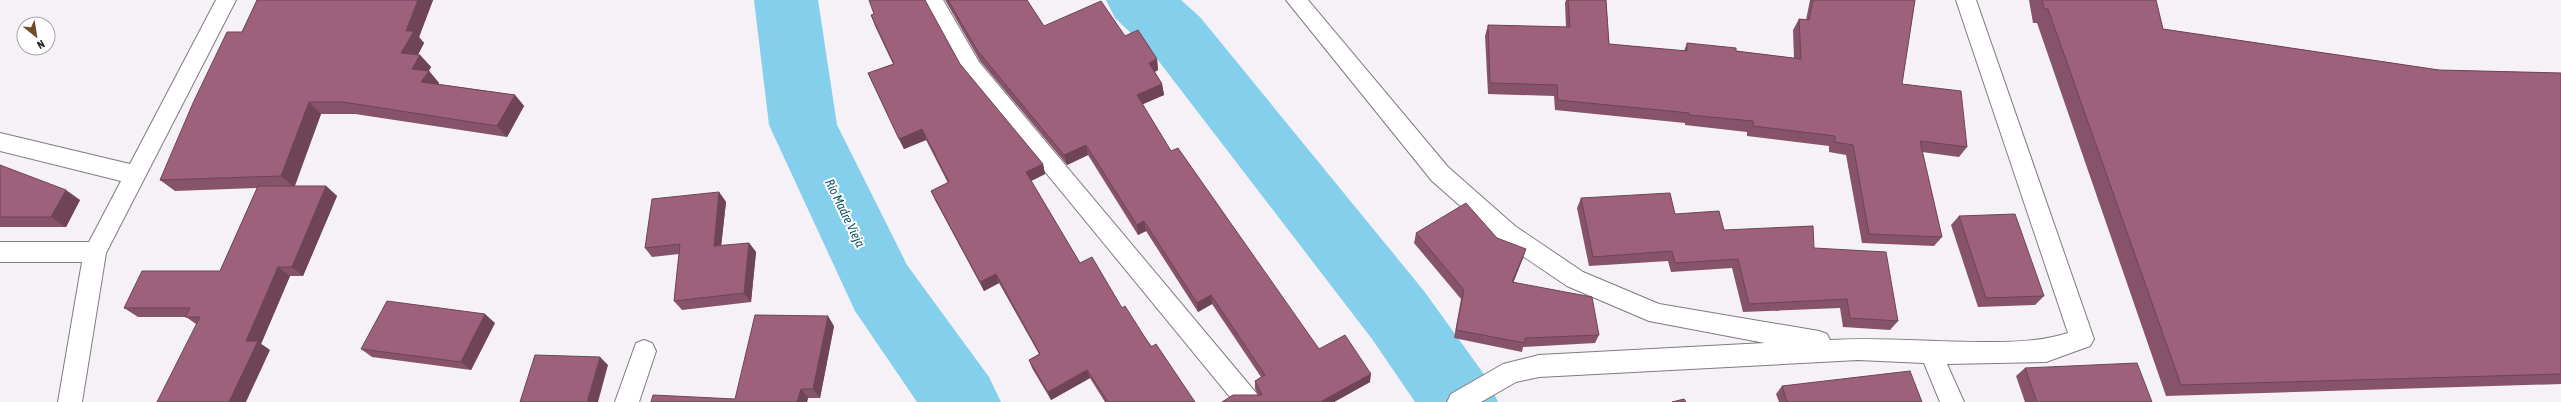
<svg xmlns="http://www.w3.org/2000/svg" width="2561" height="402" viewBox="0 0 2561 402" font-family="'Asap Condensed',sans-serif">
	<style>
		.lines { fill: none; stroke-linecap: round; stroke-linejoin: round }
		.river { fill: #84d0ec; fill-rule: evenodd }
		.minor-casing { stroke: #7f7b80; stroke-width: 2 }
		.minor { fill: #fff; fill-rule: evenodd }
		.wall { fill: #87536a }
		.shaded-wall { fill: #6e4456 }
		.building { fill: #9d617b; stroke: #6e4456 }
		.labels { text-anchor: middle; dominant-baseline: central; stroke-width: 4; stroke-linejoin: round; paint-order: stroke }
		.water-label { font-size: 13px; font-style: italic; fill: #155367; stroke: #fff }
	</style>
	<rect width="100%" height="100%" fill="#f5f1f6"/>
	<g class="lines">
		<g class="river">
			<polygon points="754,0 818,0 837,125 907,265 989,377 1001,402 917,402 855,311 769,125"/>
			<polygon points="1106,0 1181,0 1200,17 1424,291 1486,377 1498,402 1415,402 1372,339 1154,55 1115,18"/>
		</g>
		<g class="minor-casing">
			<g id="minor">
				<polygon points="216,0 236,0 106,253 82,402 58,402 82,262 0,262 0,242 89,242 121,181 0,151 0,133 130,164"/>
				<polygon points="923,0 943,0 979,62 1257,394 1261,402 1234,402 965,74"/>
				<path d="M1286 0H1308L1448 167 1515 226 1583 272 1659 304 1819 331 1827 334 1830 340C1880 337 1931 342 1981 342 2012 342 2040 342 2068 333L1956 0H1976L2094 339 2090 346 2046 362 1947 364 1964 402H1940L1924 363 1858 360 1539 377 1516 382 1481 402H1447L1451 394 1503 364 1539 355 1765 343 1649 321 1567 286 1499 240 1432 181Z"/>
				<polygon points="644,340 652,343 656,351 639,402 615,402 636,343"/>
			</g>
		</g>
		<use href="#minor" class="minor"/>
	</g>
	<g class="wall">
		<polygon points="257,0 433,0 419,37 424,43 418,55 420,55 431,67 429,71 439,83 438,84 515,95 524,106 507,137 355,114 321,114 295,186 326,186 337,196 303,276 290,276 261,344 270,350 196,324 186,317 138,317 124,308 220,271 257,188 175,191 160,180 242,32"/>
		<polygon points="945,0 1027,0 1044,26 1125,36 1157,59 1158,70 1155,72 1162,84 1164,95 1142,104 1171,151 1319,349 1370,382 1334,402 1258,395 1255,389 1255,381 1261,377 1212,304 1198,312 1146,231 1138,235 1088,155 1067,165 980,61"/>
		<polygon points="1566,0 1606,0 1609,44 1684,51 1687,43 1736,51 1794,58 1793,30 1799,19 1806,20 1810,0 1915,0 1902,84 1967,147 1959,157 1922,152 1942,237 1934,246 1862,243 1846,155 1829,152 1829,146 1747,136 1747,132 1685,125 1685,123 1555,110 1554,96 1488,94 1485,36 1488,25 1566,27 1565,3"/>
		<polygon points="2029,0 2156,0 2163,29 2439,70 2561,73 2561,384 2166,396 2037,23 2033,23"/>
		<polygon points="871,15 960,64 1043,164 1045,174 1031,181 1080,263 1122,308 1195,402 1105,402 1090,378 1051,400 1032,368 1029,360 1039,354 999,283 984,291 935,200 931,191 948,183 926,140 904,149 873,84 868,73 893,64 875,26"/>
		<polygon points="0,165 80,200 66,227 0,227"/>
		<polygon points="719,192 726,202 721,246 749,243 756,252 751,302 682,310 674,301 679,254 652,257 645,248"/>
		<polygon points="1581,198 1675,214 1724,230 1898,321 1890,330 1843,327 1840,308 1743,312 1732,268 1671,272 1668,261 1589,266 1577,208"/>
		<polygon points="1959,216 2044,296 2035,305 1978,307 1951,225"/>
		<polygon points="1416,233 1497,238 1523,258 1513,282 1599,335 1595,343 1523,347 1522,352 1454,338 1461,299 1414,243"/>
		<polygon points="495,323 471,370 372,357 361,349"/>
		<polygon points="834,326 820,398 808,398 807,402 651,402 735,399"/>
		<polygon points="2025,368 2152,402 2025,402 2016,376"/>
		<polygon points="1782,386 1922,402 1779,402 1776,394"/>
	</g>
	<g class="shaded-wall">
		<polygon points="418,0 433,0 419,37 424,43 412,65 401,53 406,31"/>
		<polygon points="420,55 431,67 427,73 429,71 439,83 431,93 421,82 412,69"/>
		<polygon points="1157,59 1158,70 1151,73 1149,63"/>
		<polygon points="1162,84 1164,95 1139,106 1137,95"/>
		<polygon points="515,95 524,106 507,137 497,126"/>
		<polygon points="309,102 321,114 294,187 281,176"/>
		<polygon points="922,129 926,140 904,149 899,139"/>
		<polygon points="1086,145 1088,155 1067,165 1064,155"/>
		<polygon points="1043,164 1045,174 1029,182 1026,172"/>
		<polygon points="326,186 337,196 303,276 292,267"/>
		<polygon points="66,190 80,200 66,227 51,217"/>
		<polygon points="719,192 726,202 720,256 714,246"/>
		<polygon points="1144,221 1146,231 1138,235 1137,225"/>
		<polygon points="749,243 756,252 751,302 744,293"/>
		<polygon points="1526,249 1523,258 1510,291 1512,282"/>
		<polygon points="278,267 290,276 261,344 270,350 246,402 229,402 246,341"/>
		<polygon points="996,274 999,283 984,291 980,282"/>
		<polygon points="1211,295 1212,304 1198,312 1197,303"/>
		<polygon points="485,314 495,323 471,370 461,362"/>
		<polygon points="828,316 834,326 820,398 813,389"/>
		<polygon points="600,357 608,365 598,402 587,402"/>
		<polygon points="1087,370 1090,378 1051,400 1048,392"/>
		<polygon points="1371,374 1370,382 1334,402 1320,402"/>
		<polygon points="801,389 808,398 807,402 797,402"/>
	</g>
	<g class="building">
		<polygon points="257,0 418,0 406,31 414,31 401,53 420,55 412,69 429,71 421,82 515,95 497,126 343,102 309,102 281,176 160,180 193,103 227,32 242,32"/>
		<polygon points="869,0 925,0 960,64 1043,164 1026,172 1080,263 1092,257 1122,308 1125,306 1151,347 1156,344 1195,402 1108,402 1087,370 1048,392 1029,360 1040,354 996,274 980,282 931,191 949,182 922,129 899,139 868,73 894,64 871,15 874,14"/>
		<polygon points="948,0 1027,0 1044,26 1101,1 1125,36 1138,30 1157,59 1149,63 1162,84 1137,95 1171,151 1178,148 1319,349 1345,335 1371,374 1320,402 1222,402 1233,395 1262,395 1255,381 1265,375 1211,295 1197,303 1144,221 1137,225 1086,145 1064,155 977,50"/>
		<polygon points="1568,0 1606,0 1609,44 1687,51 1687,43 1736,48 1736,51 1801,59 1799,19 1809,20 1813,0 1915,0 1902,84 1961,91 1967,147 1920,141 1942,237 1869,234 1853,145 1835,142 1835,136 1753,126 1753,121 1689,115 1689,113 1558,100 1557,85 1490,83 1488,25 1570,27"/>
		<polygon points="2042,0 2156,0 2163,29 2439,70 2561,73 2561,374 2181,385 2048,9 2044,9"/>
		<polygon points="0,165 66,190 51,217 0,217"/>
		<polygon points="258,186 326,186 292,267 278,267 246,341 258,341 229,402 157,402 200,317 185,317 190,308 124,308 142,271 220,271"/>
		<polygon points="719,192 714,246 749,243 744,293 674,301 680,244 645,248 652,199"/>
		<polygon points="1670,193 1675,214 1719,211 1724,230 1813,226 1814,248 1886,252 1898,321 1850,318 1847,299 1749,304 1738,259 1675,263 1672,251 1593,257 1581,198"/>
		<polygon points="1466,203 1497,238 1526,249 1512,282 1592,297 1599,335 1525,338 1525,343 1456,330 1464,290 1416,233"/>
		<polygon points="2015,214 2044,296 1986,298 1959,216"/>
		<polygon points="387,301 485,314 461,362 361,349"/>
		<polygon points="755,315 828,316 813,389 801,389 797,402 651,402 653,395 735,399"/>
		<polygon points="535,355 600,357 587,402 520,402"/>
		<polygon points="2137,363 2152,402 2037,402 2025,368"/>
		<polygon points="1910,371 1922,402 1787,402 1782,386"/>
		<polygon points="1684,399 1686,402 1672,402"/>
	</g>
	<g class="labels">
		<g class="water-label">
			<text transform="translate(845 213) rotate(64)">Río Madre Vieja</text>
		</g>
	</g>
	<g transform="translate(36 36) rotate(150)"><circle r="19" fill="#ffffff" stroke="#a8a7a8"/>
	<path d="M0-3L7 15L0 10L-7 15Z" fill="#714d27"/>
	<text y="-6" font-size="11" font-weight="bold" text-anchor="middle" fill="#252426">N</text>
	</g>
</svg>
